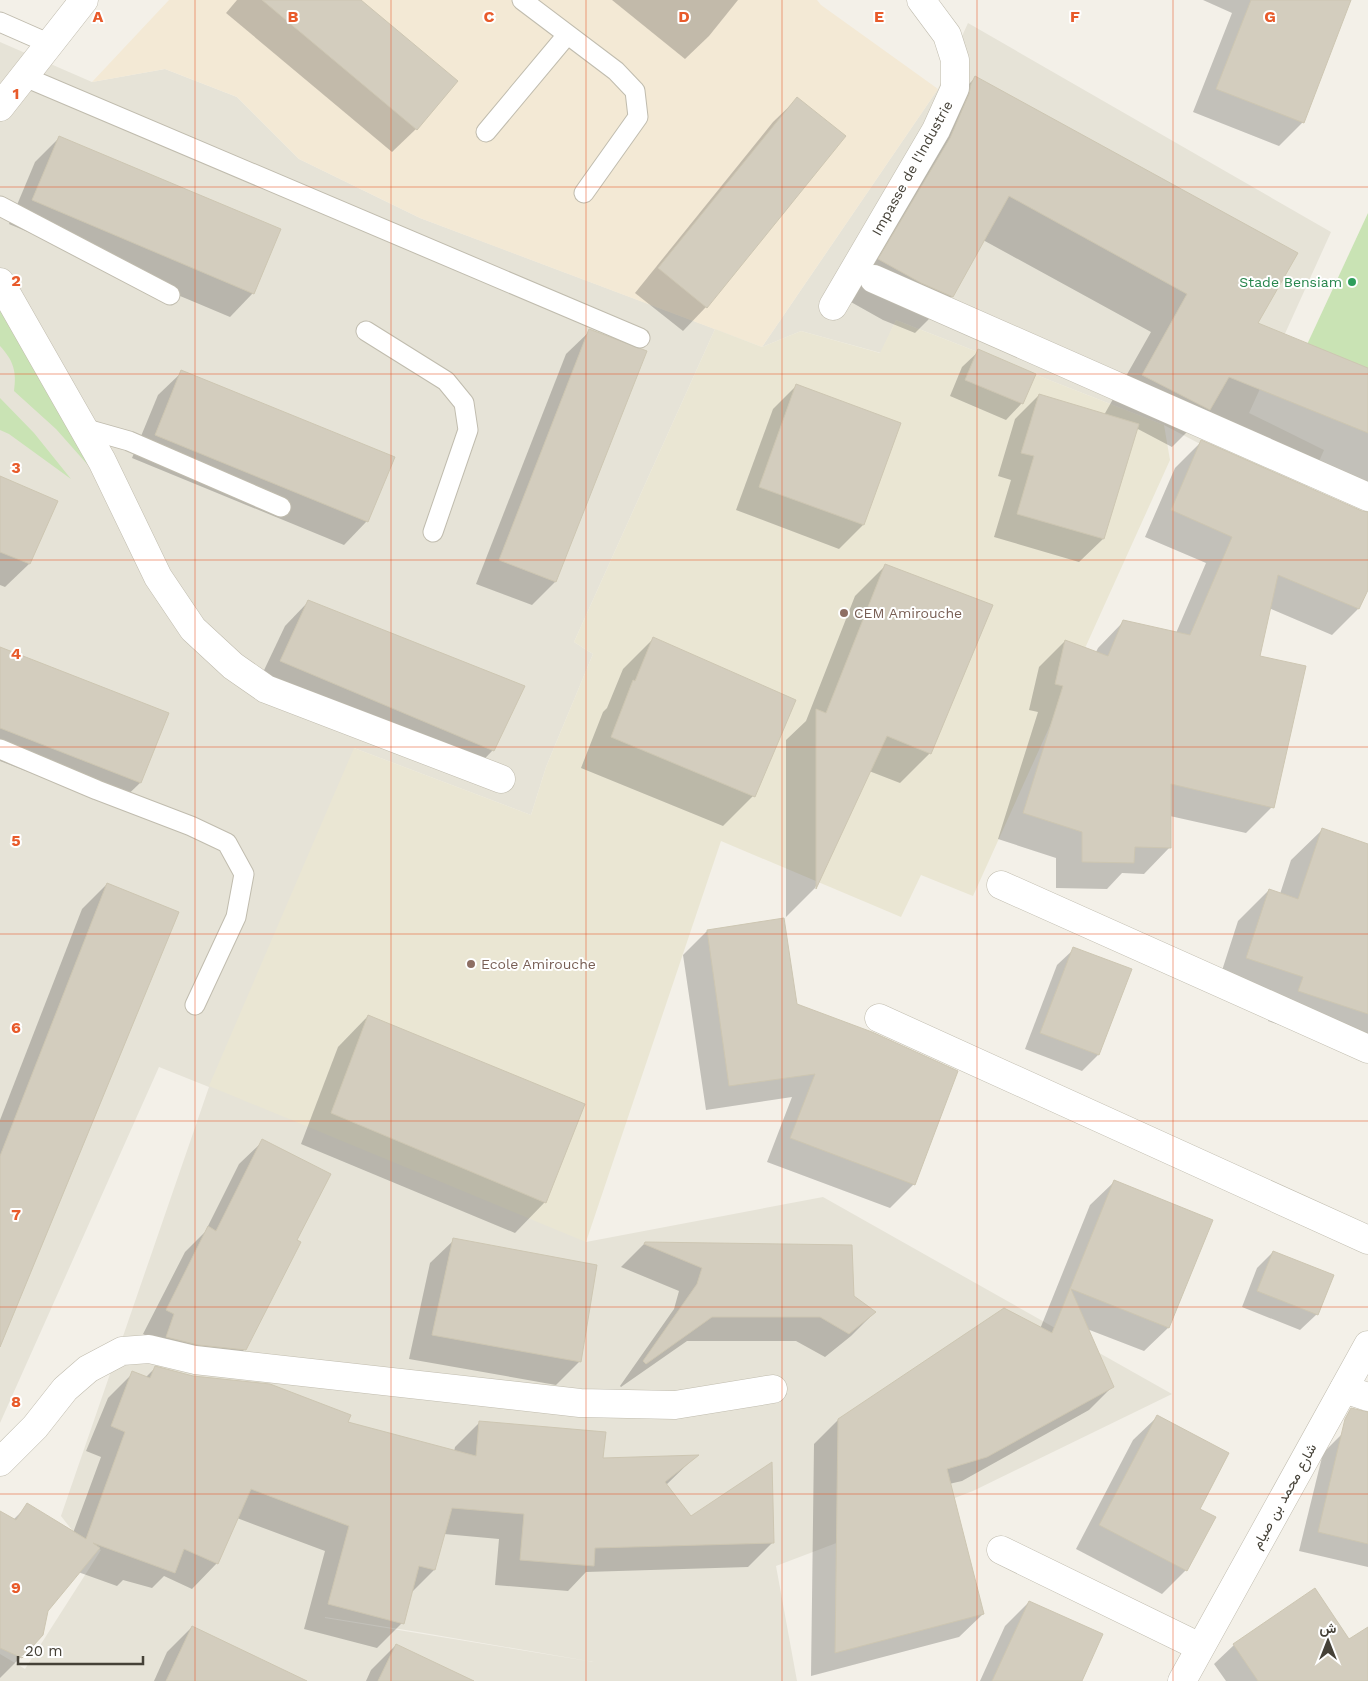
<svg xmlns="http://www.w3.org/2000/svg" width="1368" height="1681" viewBox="0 0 1368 1681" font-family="'Work Sans',Vazirmatn,sans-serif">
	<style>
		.residential { fill: #e6e3d7; fill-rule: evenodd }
		.commercial { fill: #f3e9d5 }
		.education { fill: #eae6d3 }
		.green { fill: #c9e3b4 }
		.shadow { fill: #0003 }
		.building { fill: #d3cdbe; stroke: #cdc6b2 }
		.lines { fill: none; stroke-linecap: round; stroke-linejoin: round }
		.service-casing { stroke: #c0bcae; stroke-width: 21 }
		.minor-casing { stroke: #c0bcae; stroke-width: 29 }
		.tertiary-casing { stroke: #c0bcae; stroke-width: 29 }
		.service { stroke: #fff; stroke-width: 19 }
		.minor { stroke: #fff; stroke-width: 28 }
		.tertiary { stroke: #fff; stroke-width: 28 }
		.grid { fill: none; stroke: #e85a2a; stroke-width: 1; stroke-opacity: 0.55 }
		.leisure-dot { fill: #2e9e5b; stroke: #fff; stroke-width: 2 }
		.education-dot { fill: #8d6e63; stroke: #fff; stroke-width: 2 }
		.labels { text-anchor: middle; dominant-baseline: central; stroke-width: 4; stroke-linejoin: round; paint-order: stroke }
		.street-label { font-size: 14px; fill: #454137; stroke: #fff }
		.leisure-label { font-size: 14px; fill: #27864d; stroke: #fff; text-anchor: end }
		.education-label { font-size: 14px; fill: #785e54; stroke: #fff; text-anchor: start }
		.grid-label { font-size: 16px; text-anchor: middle; font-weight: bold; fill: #e85a2a; stroke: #fff; stroke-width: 4; stroke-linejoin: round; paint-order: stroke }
	</style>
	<rect width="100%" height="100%" fill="#f3f0e8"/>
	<g class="residential">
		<polygon points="968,23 1331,232 1249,413 1324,450 1303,498 1164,425 896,320 881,353 801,331 762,347 938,89"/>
		<path d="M0 42 92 82 165 69 237 97 299 159 420 218 715 329 574 642 593 654 546 767 531 815 354 748 586 1242 823 1197 1172 1394 973 1491 776 1566 797 1681H0V1654L25 1669 101 1550 79 1539 61 1516 209 1087 159 1067 0 1423ZM325 1617 424 1633 594 1662 325 1618Z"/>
	</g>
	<polygon class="commercial" points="169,0 817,0 821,5 938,89 762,347 420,218 299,159 237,97 165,69 92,82"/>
	<polygon class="education" points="896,320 1164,425 1170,460 973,896 921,875 901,917 721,841 586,1242 209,1086 354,748 531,815 546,767 593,654 574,642 715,329 762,347 801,331 880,353"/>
	<g class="green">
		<polygon points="1368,213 1368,382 1304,351"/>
		<path d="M0 302 95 473 56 429 14 391C17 371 13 360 0 346Z"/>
		<polygon points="0,398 34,433 71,479 9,434 0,430"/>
	</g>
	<g class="shadow">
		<polygon points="237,0 359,0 416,129 392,152 226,13"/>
		<polygon points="612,0 738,0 709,36 685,59"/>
		<polygon points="1203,0 1350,0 1303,122 1279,146 1193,112 1232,13"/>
		<polygon points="975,78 1257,324 1368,369 1368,486 1201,418 1172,447 1136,428 1103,539 1079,562 994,537 1011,480 998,476 1015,419 1039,395 1104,415 1151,332 983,240 952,296 915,333 883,320 842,297 938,115"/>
		<polygon points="797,99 706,307 683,331 635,293 773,122"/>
		<polygon points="59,138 253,293 230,317 9,224 35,162"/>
		<polygon points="590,331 555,582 532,605 476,584 566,354"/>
		<polygon points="979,351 1022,403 1006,420 950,396 962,367"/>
		<polygon points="182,372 367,521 344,545 132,458 158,395"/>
		<polygon points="797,385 900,424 863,525 839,549 736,510 773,409"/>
		<polygon points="1201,442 1368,514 1368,587 1358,609 1332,635 1269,608 1258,657 1272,807 1246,833 1170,816 1170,847 1144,874 1122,873 1107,889 1056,888 1056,858 998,839 1038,712 1029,710 1039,667 1065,641 1096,652 1098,648 1124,621 1176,633 1206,563 1145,537 1175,468"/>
		<polygon points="0,477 56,501 29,564 5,587 0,585"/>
		<polygon points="885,566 930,753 900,783 869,771 815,888 786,917 786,740 806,721 855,596"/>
		<polygon points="308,602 493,750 470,774 257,685 285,626"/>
		<polygon points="653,639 753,796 723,826 581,768 603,712 607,708 623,669"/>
		<polygon points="0,648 168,714 140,783 116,806 0,761"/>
		<polygon points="1322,830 1368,845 1368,1054 1268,1021 1273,1007 1216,989 1238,921 1269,890 1280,894 1291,860"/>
		<polygon points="107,884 0,1347 0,1120 82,909"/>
		<polygon points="783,919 796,1005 914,1184 890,1208 767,1162 792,1097 706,1110 683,955 707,931"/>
		<polygon points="1074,949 1098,1055 1082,1071 1025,1049 1057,965"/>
		<polygon points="368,1016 545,1202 515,1233 301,1144 338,1047"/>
		<polygon points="263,1141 296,1240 245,1349 221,1373 143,1334 185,1252 205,1232 239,1164"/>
		<polygon points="1114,1182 1211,1221 1168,1328 1144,1351 1087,1329 1113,1386 1089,1410 962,1481 949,1484 983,1614 959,1637 811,1676 814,1444 838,1420 1040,1329 1090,1205"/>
		<polygon points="454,1240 580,1361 556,1385 409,1359 430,1263"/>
		<polygon points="645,1243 853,1296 874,1313 851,1336 825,1357 796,1341 687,1341 621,1387 620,1386 674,1309 679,1291 621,1267"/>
		<polygon points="1273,1252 1317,1314 1300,1330 1242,1307 1257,1268"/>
		<polygon points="155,1368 454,1452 455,1447 480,1422 602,1459 696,1456 666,1485 690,1518 773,1542 748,1567 586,1572 568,1591 495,1585 499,1539 444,1534 434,1570 410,1594 402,1623 377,1648 304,1629 325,1551 237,1518 217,1563 192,1589 164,1576 152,1588 123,1580 117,1586 78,1572 47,1610 21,1657 0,1678 0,1512 13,1520 28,1505 73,1533 101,1457 86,1451 108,1398 133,1373 145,1378"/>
		<polygon points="1157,1417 1198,1510 1186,1570 1162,1594 1076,1549 1133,1440"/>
		<polygon points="1342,1434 1368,1440 1368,1567 1299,1551 1323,1453"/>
		<polygon points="1315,1590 1349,1640 1368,1628 1368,1681 1226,1681 1214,1664 1234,1645"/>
		<polygon points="1029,1602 1081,1681 980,1681 1005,1626"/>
		<polygon points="192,1627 277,1681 154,1681 167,1652"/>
		<polygon points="396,1645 443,1681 366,1681 371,1670"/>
	</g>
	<g class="building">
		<polygon points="262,0 361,0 458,81 417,130"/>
		<polygon points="1251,0 1351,0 1304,123 1216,89"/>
		<polygon points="975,76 1298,253 1258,323 1368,368 1368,433 1229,377 1210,410 1142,375 1187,294 1009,196 953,297 921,283 878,259 950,138 969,94 971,84"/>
		<polygon points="797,97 846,136 707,308 658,268"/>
		<polygon points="59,136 281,229 254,294 32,200"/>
		<polygon points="589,329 647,351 556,582 499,560"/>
		<polygon points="978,349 1036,374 1023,404 965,380"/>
		<polygon points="181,370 395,457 368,522 155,435"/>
		<polygon points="796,384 901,423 864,525 759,487"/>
		<polygon points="1039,394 1139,424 1104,539 1017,514 1034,456 1021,453"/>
		<polygon points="1201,440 1362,511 1368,512 1368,590 1359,609 1278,575 1260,656 1306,666 1274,808 1171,784 1171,848 1135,847 1134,863 1082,862 1082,832 1023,813 1063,686 1055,684 1065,640 1108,656 1123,620 1190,635 1232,537 1171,510"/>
		<polygon points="0,476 58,501 30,564 0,552"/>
		<polygon points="885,564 993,605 931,754 887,736 816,889 816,709 826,713"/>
		<polygon points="308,600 525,686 494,751 280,661"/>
		<polygon points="653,637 796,700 755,797 611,737 633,680 635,681"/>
		<polygon points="0,647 169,713 141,783 0,728"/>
		<polygon points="1322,828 1368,844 1368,1014 1298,991 1303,977 1246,958 1269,889 1298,899"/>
		<polygon points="107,883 179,912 0,1347 0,1156"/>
		<polygon points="784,918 797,1004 872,1032 958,1071 915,1185 790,1138 815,1074 729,1086 707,930"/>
		<polygon points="1073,947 1132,969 1099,1055 1040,1033"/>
		<polygon points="368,1015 585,1104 546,1203 331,1113"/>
		<polygon points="262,1139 331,1174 297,1240 301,1242 246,1350 198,1345 166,1337 174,1314 166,1310 208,1226 216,1231"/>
		<polygon points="1114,1180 1213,1220 1169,1328 1071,1289 1114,1387 987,1457 947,1469 984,1614 835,1653 838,1419 1004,1308 1052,1333"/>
		<polygon points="453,1238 597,1265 581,1362 432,1335"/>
		<polygon points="645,1242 852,1245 854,1296 876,1312 849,1334 820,1317 712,1317 646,1364 643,1361 697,1284 702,1268 644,1244"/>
		<polygon points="1273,1251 1334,1275 1318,1315 1257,1291"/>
		<polygon points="155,1366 193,1376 270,1384 351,1415 348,1422 476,1456 479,1421 606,1432 603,1458 699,1455 665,1482 691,1516 772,1462 774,1543 595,1548 594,1566 520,1560 524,1514 452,1508 435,1570 419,1566 404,1624 328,1604 349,1526 251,1489 218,1564 184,1549 175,1573 93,1543 100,1548 48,1611 43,1635 22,1658 0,1648 0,1511 16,1520 27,1503 86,1539 125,1432 111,1426 132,1371 150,1378"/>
		<polygon points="1351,1408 1368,1412 1368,1544 1318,1532 1345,1419"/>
		<polygon points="1157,1415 1229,1453 1200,1509 1216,1517 1187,1571 1099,1525"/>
		<polygon points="1315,1588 1349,1639 1368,1627 1368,1681 1258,1681 1233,1644"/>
		<polygon points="1029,1601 1103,1634 1082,1681 992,1681"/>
		<polygon points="192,1626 307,1681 166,1681"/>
		<polygon points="396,1644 474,1681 378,1681"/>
	</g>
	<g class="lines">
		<g class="service-casing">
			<g id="service">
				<polyline points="522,0 616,71 635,91 638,117 584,193"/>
				<polyline points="0,22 50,44"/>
				<polyline points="25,77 640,338"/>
				<polyline points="486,132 567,35"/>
				<polyline points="0,206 170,295"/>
				<polyline points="366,331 446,381 464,403 468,430 433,532"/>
				<polyline points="83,428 129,441 281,507"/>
				<polyline points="0,749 97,790 191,826 227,843 244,874 236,917 195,1005"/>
			</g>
		</g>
		<g class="minor-casing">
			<g id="minor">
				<polyline points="874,279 1368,497"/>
				<polyline points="0,282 102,461 158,577 193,629 233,666 266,689 501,779"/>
				<polyline points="833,306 936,130 955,88 955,60 947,35 921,0"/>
				<polyline points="1001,885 1368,1049"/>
				<polyline points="879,1018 1368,1240"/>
				<polyline points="1344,1389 1368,1397"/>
				<polyline points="0,1462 35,1427 65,1389 88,1369 122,1351 149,1349 195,1360 580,1403 675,1405 773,1389"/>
				<polyline points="1001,1550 1200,1647"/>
				<polyline points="1182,1681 1368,1345"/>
			</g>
		</g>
		<g class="tertiary-casing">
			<polyline id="tertiary" points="0,107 84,0"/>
		</g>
		<use href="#service" class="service"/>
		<use href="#minor" class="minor"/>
		<use href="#tertiary" class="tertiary"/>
	</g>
	<path class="grid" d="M195 0V1681M391 0V1681M586 0V1681M782 0V1681M977 0V1681M1173 0V1681M0 187H1368M0 374H1368M0 560H1368M0 747H1368M0 934H1368M0 1121H1368M0 1307H1368M0 1494H1368"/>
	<circle class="leisure-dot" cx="1352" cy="282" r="5"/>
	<g class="education-dot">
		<circle cx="844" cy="613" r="5"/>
		<circle cx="471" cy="964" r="5"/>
	</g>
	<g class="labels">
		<g class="street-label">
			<text transform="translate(912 168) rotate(-61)">Impasse de l'Industrie</text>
			<text transform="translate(1284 1496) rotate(-61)">شارع محمد بن صيام</text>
		</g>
		<g class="leisure-label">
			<text x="1342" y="282">Stade Bensiam</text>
		</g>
		<g class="education-label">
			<text x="854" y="613">CEM Amirouche</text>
			<text x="481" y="964">Ecole Amirouche</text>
		</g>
	</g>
	<g class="grid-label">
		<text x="98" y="22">A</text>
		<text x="293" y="22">B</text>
		<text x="489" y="22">C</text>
		<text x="684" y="22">D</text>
		<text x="879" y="22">E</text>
		<text x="1075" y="22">F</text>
		<text x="1270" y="22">G</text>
		<text x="16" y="99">1</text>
		<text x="16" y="286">2</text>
		<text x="16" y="473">3</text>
		<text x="16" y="659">4</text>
		<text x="16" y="846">5</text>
		<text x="16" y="1033">6</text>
		<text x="16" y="1220">7</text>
		<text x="16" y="1407">8</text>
		<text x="16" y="1593">9</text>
	</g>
	<g transform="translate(1328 1641)" stroke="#ffffff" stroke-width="4" paint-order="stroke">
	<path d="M0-4L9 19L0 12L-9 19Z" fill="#454137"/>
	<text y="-8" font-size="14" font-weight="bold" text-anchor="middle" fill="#454137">ش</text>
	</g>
	<path d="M18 1656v8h125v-8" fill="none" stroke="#454137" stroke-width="2.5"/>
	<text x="25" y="1656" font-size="15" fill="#454137" stroke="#ffffff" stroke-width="4" paint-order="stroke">20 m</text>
</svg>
